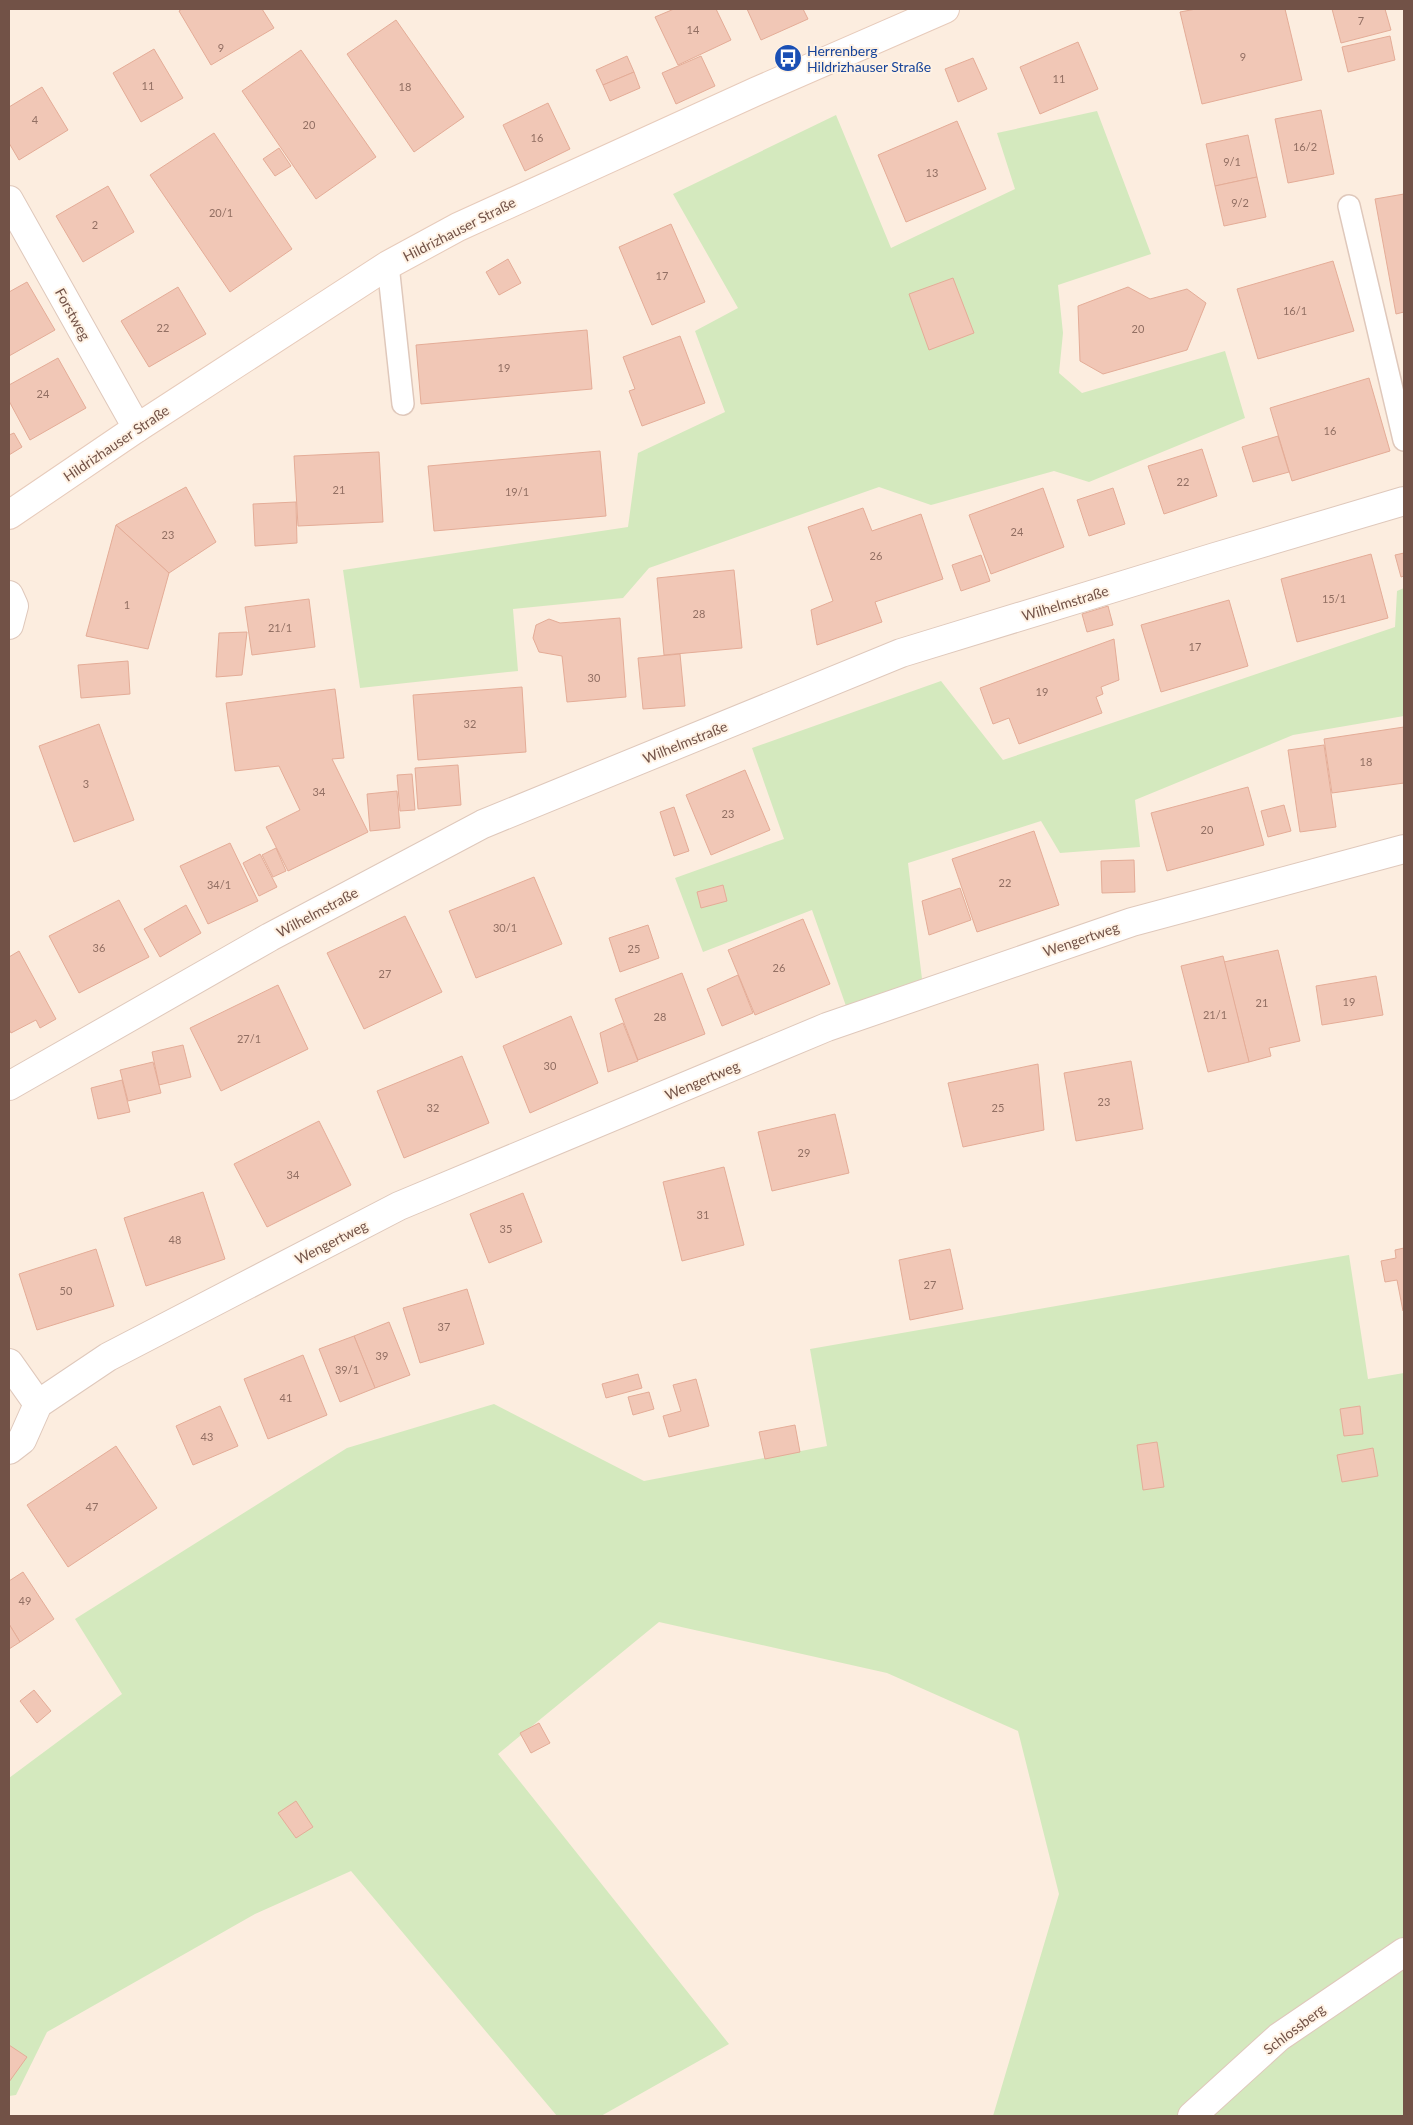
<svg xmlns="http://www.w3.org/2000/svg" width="1413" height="2125" viewBox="0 0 1413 2125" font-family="Lato,sans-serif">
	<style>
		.green { fill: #d4e9be }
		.building { fill: #f1c7b6; stroke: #e4ac97 }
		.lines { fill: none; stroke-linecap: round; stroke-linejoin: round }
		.service-casing { stroke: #dfc8bb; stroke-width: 24 }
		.minor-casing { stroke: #dfc8bb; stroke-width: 30 }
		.secondary-casing { stroke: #e7cbbb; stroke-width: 30 }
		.service { stroke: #fff; stroke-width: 21 }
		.minor { stroke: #fff; stroke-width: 28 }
		.secondary { stroke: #fff; stroke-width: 28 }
		.labels { text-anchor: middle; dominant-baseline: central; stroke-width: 4; stroke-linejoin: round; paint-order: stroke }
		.number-label { font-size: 11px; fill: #926f63 }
		.transit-label { font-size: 14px; fill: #164399; stroke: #fff2e4; text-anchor: start }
		.street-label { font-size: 14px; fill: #725247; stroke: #fff2e4 }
	</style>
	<rect width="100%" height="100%" fill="#fceddf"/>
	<g class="green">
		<polygon points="1097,111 1151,254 1058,285 1063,333 1059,373 1082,393 1225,351 1245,418 1089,482 1054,471 931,505 879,487 649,568 623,598 513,609 518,671 360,688 343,570 628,527 638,453 725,412 695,331 738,308 673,194 836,115 891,248 1015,189 997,133"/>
		<polygon points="1404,588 1404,716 1293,735 1135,800 1140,847 1060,853 1041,821 908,863 922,979 846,1006 812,910 703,952 675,878 784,839 752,748 941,681 1003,760 1395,627 1397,591"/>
		<polygon points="1349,1255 1368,1379 1404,1373 1404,2116 993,2116 1059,1894 1018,1731 887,1673 659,1622 498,1754 729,2044 601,2116 557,2116 351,1871 255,1914 47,2032 16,2095 9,2096 9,1778 122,1694 75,1619 347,1448 494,1404 644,1481 827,1446 810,1349"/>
	</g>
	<g class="building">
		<polygon points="182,9 262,9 274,28 211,65 179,11"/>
		<polygon points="674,9 716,9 731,40 678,65 655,17"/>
		<polygon points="747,9 803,9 808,19 761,40"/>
		<polygon points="1196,9 1285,9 1302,80 1202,104 1180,12"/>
		<polygon points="1332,9 1385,9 1391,30 1341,43"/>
		<polygon points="396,20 464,117 414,152 347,54"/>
		<polygon points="1390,36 1395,60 1348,72 1342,47"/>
		<polygon points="1078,42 1098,89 1040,114 1020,67"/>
		<polygon points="154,49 183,98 141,122 113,73"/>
		<polygon points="301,50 376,157 316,199 242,91"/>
		<polygon points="627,56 634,72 603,85 596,70"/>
		<polygon points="701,56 715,86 676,104 662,73"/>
		<polygon points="973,58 987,89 958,102 945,69"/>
		<polygon points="634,72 640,88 610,101 603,85"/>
		<polygon points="42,87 68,130 19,160 9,143 9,107"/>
		<polygon points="548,103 570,149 525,171 503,125"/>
		<polygon points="1321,110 1334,174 1288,183 1275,119"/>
		<polygon points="957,121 986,189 906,222 878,155"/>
		<polygon points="214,133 292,249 230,292 150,175"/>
		<polygon points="1248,135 1257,177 1215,186 1206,144"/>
		<polygon points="279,148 291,166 275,176 263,159"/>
		<polygon points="1257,177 1266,217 1224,226 1215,186"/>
		<polygon points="108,186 134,232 83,262 56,216"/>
		<polygon points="1404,194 1404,312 1396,314 1375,199"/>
		<polygon points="671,224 705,302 652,325 619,247"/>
		<polygon points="508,259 521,283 499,295 486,272"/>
		<polygon points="1333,261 1354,331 1258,359 1237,289"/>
		<polygon points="953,278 974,333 929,350 909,294"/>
		<polygon points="27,282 55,330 9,356 9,292"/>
		<polygon points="178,287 206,334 149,367 121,321"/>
		<polygon points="1128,287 1150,299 1187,289 1206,303 1187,350 1103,374 1080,361 1078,306"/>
		<polygon points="587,330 592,389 421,404 416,345"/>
		<polygon points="680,336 705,403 642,426 629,391 635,389 623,357"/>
		<polygon points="58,358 86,408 30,440 9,401 9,385"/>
		<polygon points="1369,378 1390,451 1292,481 1270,408"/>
		<polygon points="14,433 22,447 9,455 9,435"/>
		<polygon points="1278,436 1289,472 1253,482 1242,447"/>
		<polygon points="1202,449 1217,496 1164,514 1148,466"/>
		<polygon points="600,451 606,516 434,531 428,466"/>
		<polygon points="379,452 383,522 298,526 294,456"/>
		<polygon points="186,487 216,542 169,573 116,525"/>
		<polygon points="1043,488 1064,547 991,574 969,515"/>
		<polygon points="1113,488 1125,524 1089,536 1077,500"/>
		<polygon points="296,502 297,543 255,546 253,504"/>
		<polygon points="863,508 872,531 921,514 943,579 875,602 882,622 817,645 811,610 833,601 808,527"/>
		<polygon points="116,525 169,573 148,649 86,636"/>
		<polygon points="1404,553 1404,576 1401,577 1395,555"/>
		<polygon points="1371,554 1388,618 1297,642 1281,579"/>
		<polygon points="981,555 990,581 961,591 952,565"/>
		<polygon points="734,570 742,648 664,655 657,578"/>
		<polygon points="309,599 315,647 252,655 245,607"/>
		<polygon points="1229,600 1248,666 1161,692 1141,625"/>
		<polygon points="1108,606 1113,625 1087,632 1082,614"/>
		<polygon points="620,618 626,697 567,702 562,656 539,652 533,638 536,625 549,619 560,623"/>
		<polygon points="247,632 242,675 216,677 219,633"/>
		<polygon points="1114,639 1119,680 1101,687 1103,694 1096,697 1102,713 1019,744 1009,718 993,724 980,688"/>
		<polygon points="680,654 685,706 643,709 638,658"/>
		<polygon points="128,661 130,694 81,698 78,665"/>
		<polygon points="522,687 526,752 418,760 413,695"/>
		<polygon points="335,689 344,758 332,759 368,832 288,871 266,827 300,810 279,766 235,771 226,703"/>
		<polygon points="99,724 134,820 74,842 39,746"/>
		<polygon points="1404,727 1404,783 1332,793 1324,739"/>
		<polygon points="1324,745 1336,827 1300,832 1288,750"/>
		<polygon points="458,765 461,805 418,809 415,768"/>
		<polygon points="745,770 770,830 711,855 686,795"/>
		<polygon points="412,774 415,810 400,811 397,775"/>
		<polygon points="1248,787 1264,845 1167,871 1151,813"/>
		<polygon points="397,791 400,828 370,831 367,794"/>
		<polygon points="1284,805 1291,831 1268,837 1261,811"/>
		<polygon points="674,807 689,851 674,856 660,812"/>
		<polygon points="1034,831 1059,905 977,932 952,859"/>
		<polygon points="230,843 258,901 208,924 180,866"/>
		<polygon points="276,848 286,871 273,877 262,855"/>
		<polygon points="260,854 277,887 259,896 243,863"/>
		<polygon points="1134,860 1135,892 1102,893 1101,861"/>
		<polygon points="534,877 562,944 476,978 449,911"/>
		<polygon points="723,885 727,901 701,908 697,892"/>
		<polygon points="960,888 971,920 929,935 922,901"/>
		<polygon points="119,900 149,957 79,993 49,936"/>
		<polygon points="186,905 201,933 160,957 144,929"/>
		<polygon points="405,916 442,992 364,1029 327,953"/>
		<polygon points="803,919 830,984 755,1015 728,950"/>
		<polygon points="648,925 659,958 620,972 609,938"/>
		<polygon points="1278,950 1300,1041 1269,1048 1271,1056 1249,1062 1224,962"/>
		<polygon points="19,951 56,1019 40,1028 36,1020 11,1033 9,1029 9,957"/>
		<polygon points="1223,956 1249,1062 1208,1072 1181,966"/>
		<polygon points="682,973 705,1034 638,1060 615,999"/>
		<polygon points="738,975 753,1013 722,1026 707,989"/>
		<polygon points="1376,976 1383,1015 1322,1025 1316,986"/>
		<polygon points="278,985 308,1049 221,1091 190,1028"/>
		<polygon points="571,1016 598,1083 530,1113 503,1046"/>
		<polygon points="623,1023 638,1061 608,1072 600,1033"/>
		<polygon points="183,1045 191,1077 159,1085 152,1052"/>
		<polygon points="462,1056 489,1123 404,1158 377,1091"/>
		<polygon points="1131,1061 1143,1129 1076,1141 1064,1073"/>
		<polygon points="153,1062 161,1093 128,1101 120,1070"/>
		<polygon points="1038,1064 1044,1130 963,1147 948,1083"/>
		<polygon points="122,1080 130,1112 98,1119 91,1088"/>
		<polygon points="835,1114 849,1173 772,1191 758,1132"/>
		<polygon points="319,1121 351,1185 267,1227 234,1164"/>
		<polygon points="724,1167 744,1245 682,1261 663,1182"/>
		<polygon points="203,1192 225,1259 146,1286 124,1218"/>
		<polygon points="523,1193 542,1242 489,1263 470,1214"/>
		<polygon points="1404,1248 1404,1311 1403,1311 1397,1280 1385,1282 1381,1261 1396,1258 1395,1250"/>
		<polygon points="96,1249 114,1306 37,1330 19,1274"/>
		<polygon points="950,1249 963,1309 910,1320 899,1260"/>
		<polygon points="467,1289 484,1344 420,1363 403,1308"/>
		<polygon points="389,1322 410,1375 375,1388 354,1336"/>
		<polygon points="354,1336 375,1388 340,1402 319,1349"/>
		<polygon points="303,1355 327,1415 268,1439 244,1379"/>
		<polygon points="638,1374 642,1388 606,1398 602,1384"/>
		<polygon points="696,1379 709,1426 669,1437 663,1416 681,1411 673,1385"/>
		<polygon points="649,1392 654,1409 633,1415 628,1397"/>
		<polygon points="220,1406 238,1446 193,1465 176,1426"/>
		<polygon points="1360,1406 1363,1434 1344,1436 1340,1409"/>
		<polygon points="795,1425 800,1452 765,1459 759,1432"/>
		<polygon points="1157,1442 1164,1487 1143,1490 1137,1445"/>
		<polygon points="116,1446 157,1508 68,1567 27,1505"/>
		<polygon points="1373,1448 1378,1476 1342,1482 1337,1455"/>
		<polygon points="23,1572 54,1619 20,1642 9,1624 9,1581"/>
		<polygon points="9,1624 20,1642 9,1649"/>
		<polygon points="34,1690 51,1711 37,1723 20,1701"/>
		<polygon points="539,1723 550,1743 531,1753 520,1733"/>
		<polygon points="296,1801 313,1827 296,1838 278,1813"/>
		<polygon points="9,2045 27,2057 9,2082"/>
	</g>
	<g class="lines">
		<g class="service-casing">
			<g id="service">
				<polyline points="1349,206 1404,440"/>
				<polyline points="388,265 403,404"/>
			</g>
		</g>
		<g class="minor-casing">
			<g id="minor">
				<polyline points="9,200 137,428"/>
				<polyline points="9,595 14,606 9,625"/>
				<polyline points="9,1086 270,937 483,824 901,653 1215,557 1404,501"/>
				<polyline points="9,1363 38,1404"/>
				<polyline points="9,1450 22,1440 38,1404 108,1357 399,1206 827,1027 1132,922 1404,849"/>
				<polyline points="1192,2116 1279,2037 1404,1952"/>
			</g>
		</g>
		<g class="secondary-casing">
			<polyline id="secondary" points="9,515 137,428 388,265 458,227 757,91 945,9"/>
		</g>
		<use href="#service" class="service"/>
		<use href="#minor" class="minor"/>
		<use href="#secondary" class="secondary"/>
	</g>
	<defs>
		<g id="bus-disc" transform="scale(1.4375)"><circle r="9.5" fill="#1a4fb4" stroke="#fff2e4"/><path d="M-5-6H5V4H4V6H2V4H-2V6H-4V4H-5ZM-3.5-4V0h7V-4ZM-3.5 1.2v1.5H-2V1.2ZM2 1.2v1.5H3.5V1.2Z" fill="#fff"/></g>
	</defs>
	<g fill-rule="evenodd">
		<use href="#bus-disc" x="788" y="58"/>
	</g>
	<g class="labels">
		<g class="number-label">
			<text x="1361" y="20">7</text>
			<text x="693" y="29">14</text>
			<text x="221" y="47">9</text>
			<text x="1243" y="56">9</text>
			<text x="1059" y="78">11</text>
			<text x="148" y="85">11</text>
			<text x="405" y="86">18</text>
			<text x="35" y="119">4</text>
			<text x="309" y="124">20</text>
			<text x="537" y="137">16</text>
			<text x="1305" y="146">16/2</text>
			<text x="1232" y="161">9/1</text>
			<text x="932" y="172">13</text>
			<text x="1240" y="202">9/2</text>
			<text x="221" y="212">20/1</text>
			<text x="95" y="224">2</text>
			<text x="662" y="275">17</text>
			<text x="1295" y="310">16/1</text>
			<text x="163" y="327">22</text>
			<text x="1138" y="328">20</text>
			<text x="504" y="367">19</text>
			<text x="43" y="393">24</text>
			<text x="1330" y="430">16</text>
			<text x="1183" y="481">22</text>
			<text x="339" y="489">21</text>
			<text x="517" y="491">19/1</text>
			<text x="1017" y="531">24</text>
			<text x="168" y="534">23</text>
			<text x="876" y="555">26</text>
			<text x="1334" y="598">15/1</text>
			<text x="127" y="604">1</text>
			<text x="699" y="613">28</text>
			<text x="280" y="627">21/1</text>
			<text x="1195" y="646">17</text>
			<text x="594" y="677">30</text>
			<text x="1042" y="691">19</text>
			<text x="470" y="723">32</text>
			<text x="1366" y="761">18</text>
			<text x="86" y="783">3</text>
			<text x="319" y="791">34</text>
			<text x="728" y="813">23</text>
			<text x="1207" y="829">20</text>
			<text x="1005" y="882">22</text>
			<text x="219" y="884">34/1</text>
			<text x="505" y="927">30/1</text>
			<text x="99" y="947">36</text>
			<text x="634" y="948">25</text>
			<text x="779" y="967">26</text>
			<text x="385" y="973">27</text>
			<text x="1349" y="1001">19</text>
			<text x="1262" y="1002">21</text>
			<text x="1215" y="1014">21/1</text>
			<text x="660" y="1016">28</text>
			<text x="249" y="1038">27/1</text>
			<text x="550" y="1065">30</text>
			<text x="1104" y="1101">23</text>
			<text x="433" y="1107">32</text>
			<text x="998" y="1107">25</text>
			<text x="804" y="1152">29</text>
			<text x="293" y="1174">34</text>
			<text x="703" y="1214">31</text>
			<text x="506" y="1228">35</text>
			<text x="175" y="1239">48</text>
			<text x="930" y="1284">27</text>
			<text x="66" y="1290">50</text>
			<text x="444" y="1326">37</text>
			<text x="382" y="1355">39</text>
			<text x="347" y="1369">39/1</text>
			<text x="286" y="1397">41</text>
			<text x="207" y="1436">43</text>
			<text x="92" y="1506">47</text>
			<text x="25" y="1600">49</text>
		</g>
		<g class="transit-label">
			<text x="807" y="50">Herrenberg<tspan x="807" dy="16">Hildrizhauser Straße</tspan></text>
		</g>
		<g class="street-label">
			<text transform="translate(459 229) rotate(-27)">Hildrizhauser Straße</text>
			<text transform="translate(73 314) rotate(61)">Forstweg</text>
			<text transform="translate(116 443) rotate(-34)">Hildrizhauser Straße</text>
			<text transform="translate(1065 603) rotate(-17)">Wilhelmstraße</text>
			<text transform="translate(685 742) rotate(-22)">Wilhelmstraße</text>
			<text transform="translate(317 912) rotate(-28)">Wilhelmstraße</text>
			<text transform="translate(1081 939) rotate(-19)">Wengertweg</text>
			<text transform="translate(702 1080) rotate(-23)">Wengertweg</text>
			<text transform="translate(331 1242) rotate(-27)">Wengertweg</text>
			<text transform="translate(1294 2029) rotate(-37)">Schlossberg</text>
		</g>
	</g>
	<rect width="1413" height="2125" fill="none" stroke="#725247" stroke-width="20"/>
</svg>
